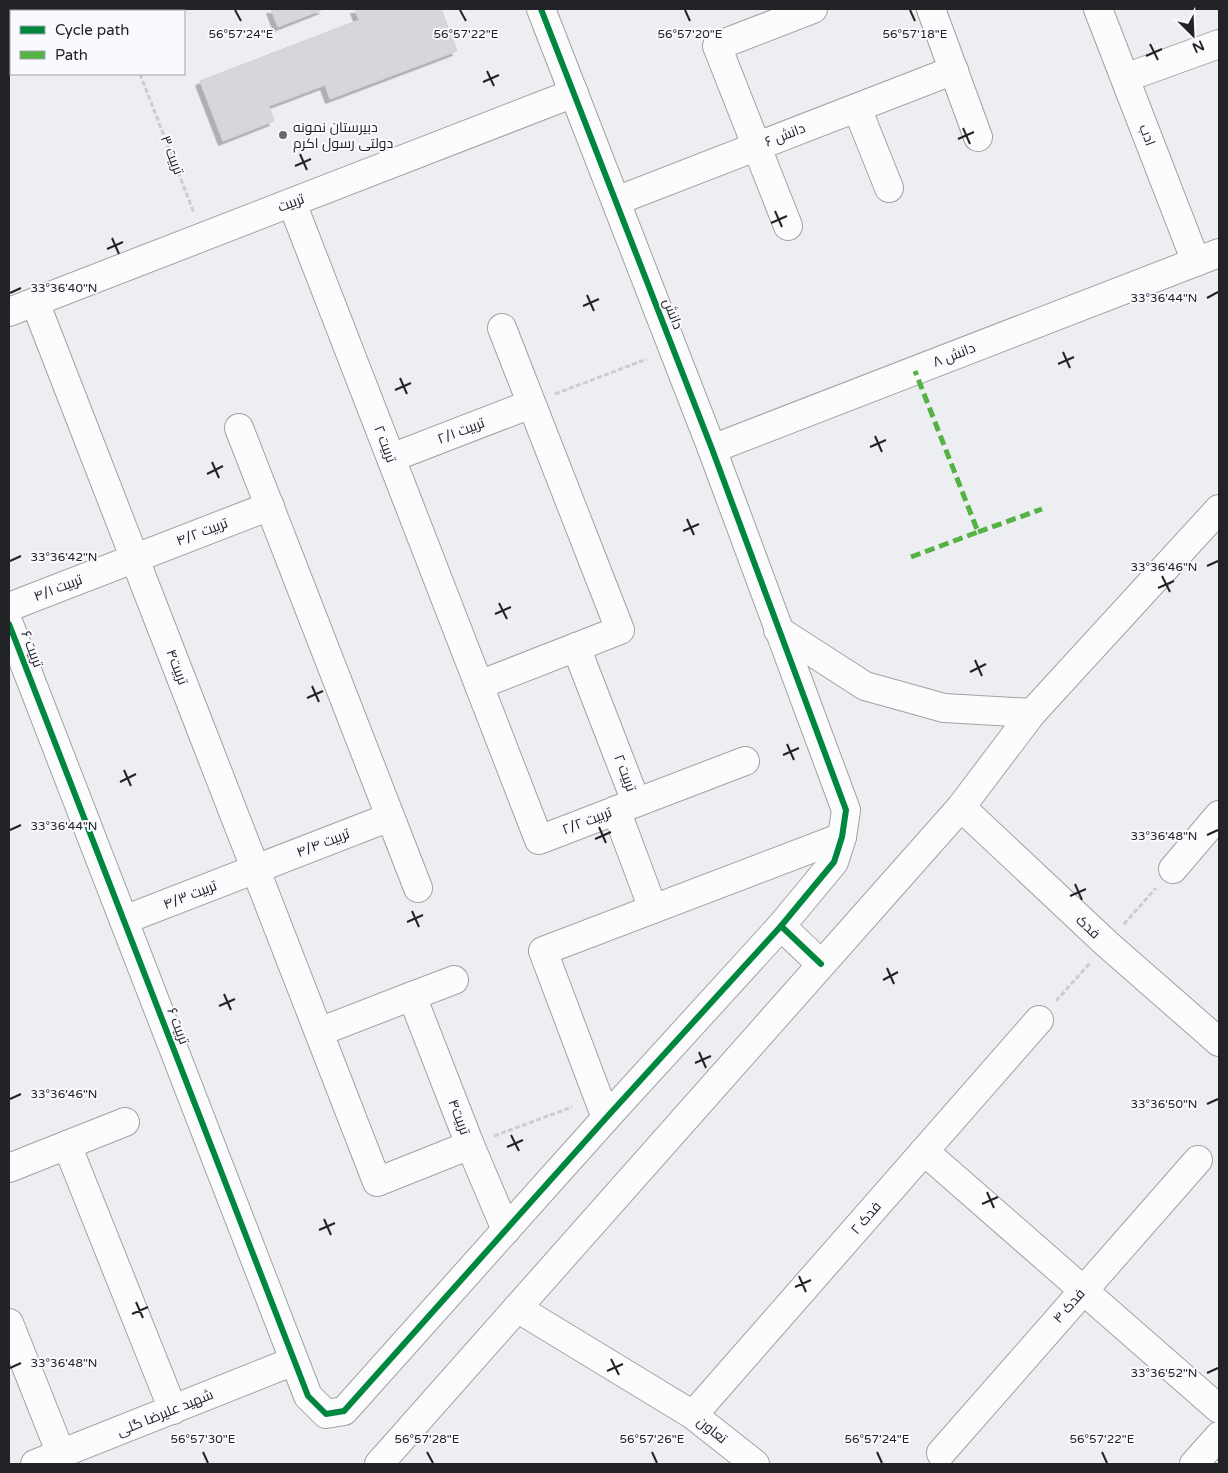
<svg xmlns="http://www.w3.org/2000/svg" width="1228" height="1473" viewBox="0 0 1228 1473" font-family="'Varela Round',Cairo,sans-serif">
	<style>
		.building { fill: #d6d7da; stroke: #cfd0d3; filter: url(#shadow) }
		.lines { fill: none; stroke-linecap: round; stroke-linejoin: round }
		.minor-casing { stroke: #a2a2a5; stroke-width: 30 }
		.path { stroke: #cdcdcf; stroke-width: 3; stroke-dasharray: 5 2.5; stroke-linecap: butt }
		.minor { stroke: #fcfcfd; stroke-width: 28 }
		.quiet { stroke: #55b245; stroke-width: 5; stroke-dasharray: 10 5; stroke-linecap: butt }
		.cycleway-casing { stroke: #f9faff; stroke-width: 9 }
		.cycleway { stroke: #00873e; stroke-width: 6 }
		.ticks { fill: none; stroke: #222326; stroke-width: 2 }
		.poi-dot { fill: #696a6d; stroke: #f9faff; stroke-width: 2 }
		.labels { text-anchor: middle; dominant-baseline: central; stroke-width: 4; stroke-linejoin: round; paint-order: stroke }
		.poi-label { font-size: 14px; fill: #222326; stroke: #f9faff; text-anchor: start }
		.street-label { font-size: 14px; fill: #222326; stroke: #f9faff }
		.ticks-label { font-size: 12px; text-anchor: middle; fill: #222326; stroke: #f9faff; stroke-width: 4; stroke-linejoin: round; paint-order: stroke }
	</style>
	<defs>
		<filter id="shadow"><feDropShadow dx="-4.5" dy="4.5" stdDeviation="0" flood-color="#0004"/></filter>
	</defs>
	<rect width="100%" height="100%" fill="#edeef2"/>
	<g class="building">
		<polygon points="271,9 324,9 278,27"/>
		<polygon points="355,9 441,9 457,51 330,99 325,85 269,106 274,121 223,141 200,81 359,20"/>
	</g>
	<g class="lines">
		<g class="minor-casing">
			<g id="minor">
				<polyline points="541,9 712,449 846,810 842,837 834,862 781,926 821,964"/>
				<polyline points="931,9 978,137"/>
				<polyline points="1098,9 1196,262"/>
				<polyline points="1125,78 1219,44"/>
				<polyline points="857,108 889,188"/>
				<polyline points="616,201 954,70"/>
				<polyline points="292,203 539,840 745,761"/>
				<polyline points="788,226 717,46 813,9"/>
				<path d="M35 302C149 595 263 889 377 1182L470 1145 412 996 319 1032"/>
				<polyline points="9,312 574,93"/>
				<polyline points="239,428 418,888"/>
				<polyline points="712,449 1219,253"/>
				<polyline points="391,458 531,404"/>
				<polyline points="9,607 270,506"/>
				<polyline points="9,624 308,1396 326,1414 344,1411 606,1118 781,926"/>
				<polyline points="778,630 865,686 944,708 1032,713"/>
				<polyline points="576,647 636,802"/>
				<polyline points="479,685 620,630 502,328"/>
				<polyline points="961,807 1107,944 1219,1042"/>
				<polyline points="616,810 653,909"/>
				<polyline points="1173,869 1219,815"/>
				<polyline points="124,920 390,817"/>
				<polyline points="412,996 454,980"/>
				<polyline points="606,1118 543,951 842,837"/>
				<polyline points="67,1145 173,1410"/>
				<polyline points="470,1145 506,1230"/>
				<polyline points="924,1151 1219,1409"/>
				<polyline points="9,1168 125,1122"/>
				<polyline points="517,1308 693,1415 755,1464"/>
				<polyline points="9,1323 61,1454"/>
				<polyline points="693,1415 1039,1020"/>
				<polyline points="941,1453 1198,1160"/>
				<polyline points="35,1464 294,1361"/>
				<polyline points="379,1464 961,807 1032,713 1219,509"/>
				<polyline points="1194,1464 1219,1436"/>
			</g>
		</g>
		<g class="path">
			<polyline points="115,9 116,11"/>
			<polyline points="140,74 194,213"/>
			<polyline points="555,394 647,359"/>
			<polyline points="1124,924 1156,888"/>
			<polyline points="1056,1001 1090,963"/>
			<polyline points="494,1136 572,1107"/>
		</g>
		<use href="#minor" class="minor"/>
		<g class="quiet">
			<polyline points="978,532 1042,509"/>
			<polyline points="911,557 978,532 915,371"/>
		</g>
		<g class="cycleway-casing">
			<g id="cycleway">
				<polyline points="541,9 712,449 846,810 842,837 834,862 781,926 821,964"/>
				<polyline points="9,624 308,1396 326,1414 344,1411 606,1118 781,926"/>
			</g>
		</g>
		<use href="#cycleway" class="cycleway"/>
	</g>
	<path class="ticks" d="M235 10 241 21M460 10 466 21M685 10 690 21M910 10 915 21M1150 44 1158 60M1146 56 1162 49M487 71 494 86M483 82 499 75M963 128 970 144M958 139 974 132M300 154 307 170M295 166 311 159M775 211 782 227M771 223 787 216M112 238 119 254M107 249 123 242M10 293 21 288M587 295 594 311M1207 298 1218 292M583 306 599 299M1063 352 1070 368M1058 364 1074 357M400 378 407 394M395 390 411 383M875 436 882 452M870 447 886 440M212 462 219 478M207 474 223 466M687 519 694 535M683 531 699 524M10 561 21 556M1207 566 1218 561M1162 576 1170 592M1158 588 1174 581M499 603 507 619M495 614 511 607M975 660 982 676M970 672 986 664M312 686 319 702M307 698 323 691M787 744 794 760M783 755 799 748M124 770 131 786M120 782 136 774M599 827 606 843M10 830 21 825M1207 835 1218 830M595 839 611 832M1075 884 1082 900M1070 896 1086 889M412 911 419 927M407 922 423 915M887 968 894 984M883 980 898 972M224 994 231 1010M219 1006 235 999M699 1052 706 1068M695 1063 711 1056M10 1099 21 1094M1207 1104 1218 1099M511 1135 519 1151M507 1147 523 1140M987 1192 994 1208M982 1204 998 1197M324 1219 331 1235M319 1230 335 1223M799 1276 806 1292M795 1287 811 1280M136 1302 143 1318M132 1314 148 1307M611 1359 619 1375M10 1368 21 1363M607 1371 623 1364M1207 1373 1218 1368M203 1452 208 1463M427 1452 433 1463M652 1452 657 1463M877 1452 882 1463M1102 1452 1107 1463"/>
	<circle class="poi-dot" cx="283" cy="135" r="5"/>
	<g class="labels">
		<g class="poi-label">
			<text x="293" y="127">دبیرستان نمونه<tspan x="293" dy="16">دولتی رسول اکرم</tspan></text>
		</g>
		<g class="street-label">
			<text transform="translate(785 135) rotate(-21)">دانش ۶</text>
			<text transform="translate(1147 135) rotate(69)">ادب</text>
			<text transform="translate(172 155) rotate(69)">تربیت ۳</text>
			<text transform="translate(291 203) rotate(-21)">تربیت</text>
			<text transform="translate(673 314) rotate(69)">دانش</text>
			<text transform="translate(954 355) rotate(-21)">دانش ۸</text>
			<text transform="translate(461 431) rotate(-21)">تربیت ۲/۱</text>
			<text transform="translate(385 444) rotate(69)">تربیت ۲</text>
			<text transform="translate(202 532) rotate(-21)">تربیت ۴/۲</text>
			<text transform="translate(58 588) rotate(-21)">تربیت ۴/۱</text>
			<text transform="translate(32 649) rotate(69)">تربیت ۶</text>
			<text transform="translate(177 667) rotate(69)">تربیت۴</text>
			<text transform="translate(625 773) rotate(69)">تربیت ۲</text>
			<text transform="translate(587 821) rotate(-21)">تربیت ۲/۲</text>
			<text transform="translate(323 843) rotate(-21)">تربیت ۴/۴</text>
			<text transform="translate(190 895) rotate(-21)">تربیت ۴/۳</text>
			<text transform="translate(1088 927) rotate(43)">فدک</text>
			<text transform="translate(178 1026) rotate(69)">تربیت ۶</text>
			<text transform="translate(459 1117) rotate(69)">تربیت۴</text>
			<text transform="translate(866 1218) rotate(-49)">فدک ۲</text>
			<text transform="translate(1069 1306) rotate(-49)">فدک ۴</text>
			<text transform="translate(165 1413) rotate(-22)">شهید علیرضا گلی</text>
			<text transform="translate(712 1430) rotate(39)">تعاون</text>
		</g>
	</g>
	<g class="ticks-label">
		<text x="241" y="38">56°57'24"E</text>
		<text x="466" y="38">56°57'22"E</text>
		<text x="690" y="38">56°57'20"E</text>
		<text x="915" y="38">56°57'18"E</text>
		<text x="64" y="292">33°36'40"N</text>
		<text x="1164" y="302">33°36'44"N</text>
		<text x="64" y="561">33°36'42"N</text>
		<text x="1164" y="571">33°36'46"N</text>
		<text x="64" y="830">33°36'44"N</text>
		<text x="1164" y="840">33°36'48"N</text>
		<text x="64" y="1098">33°36'46"N</text>
		<text x="1164" y="1108">33°36'50"N</text>
		<text x="64" y="1367">33°36'48"N</text>
		<text x="1164" y="1377">33°36'52"N</text>
		<text x="203" y="1443">56°57'30"E</text>
		<text x="427" y="1443">56°57'28"E</text>
		<text x="652" y="1443">56°57'26"E</text>
		<text x="877" y="1443">56°57'24"E</text>
		<text x="1102" y="1443">56°57'22"E</text>
	</g>
	<rect width="1228" height="1473" fill="none" stroke="#222326" stroke-width="20"/>
	<rect x="10" y="10" width="175" height="65" fill="#f9faff" stroke="#a3a4a8"/>
	<rect x="20" y="26" width="25" height="8" fill="#00873e" stroke="#a3a4a8"/>
	<text x="55" y="35" font-size="15" fill="#222326">Cycle path</text>
	<rect x="20" y="51" width="25" height="8" fill="#55b245" stroke="#a3a4a8"/>
	<text x="55" y="60" font-size="15" fill="#222326">Path</text>
	<g transform="translate(1193 35) rotate(156)" stroke="#f9faff" stroke-width="4" paint-order="stroke">
	<path d="M0-4L9 19L0 12L-9 19Z" fill="#222326"/>
	<text y="-8" font-size="14" font-weight="bold" text-anchor="middle" fill="#222326">N</text>
	</g>
</svg>
